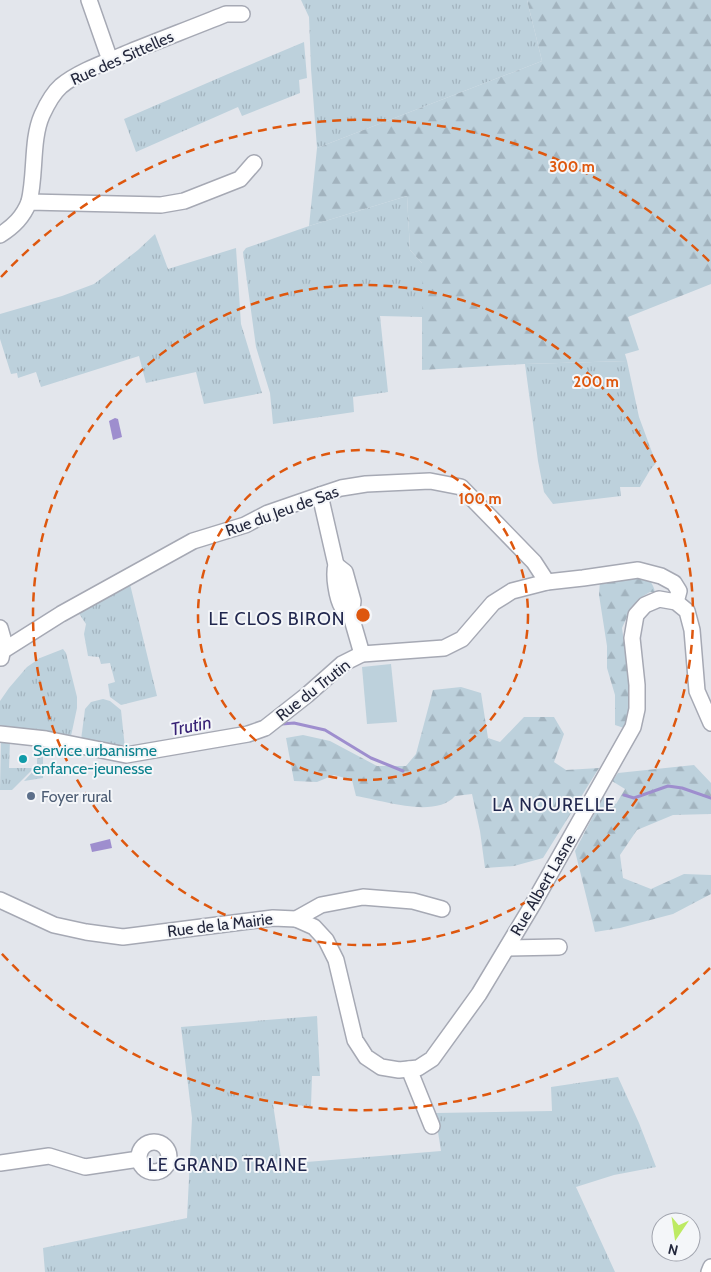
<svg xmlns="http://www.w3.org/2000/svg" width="711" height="1272" viewBox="0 0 711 1272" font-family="Cabin,sans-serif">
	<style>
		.grass { fill: url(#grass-tufts) }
		.forest { fill: url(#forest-firs) }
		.pitch { fill: #bdd1dc }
		.water { fill: #9e8ece }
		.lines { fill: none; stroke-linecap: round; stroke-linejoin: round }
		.stream { stroke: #9e8ece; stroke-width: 3 }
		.minor-casing { stroke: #a6a9b4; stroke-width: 18 }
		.minor { stroke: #fff; stroke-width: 15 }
		.ring { fill: none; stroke: #de570e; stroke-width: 2.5; stroke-dasharray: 9 6 }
		.culture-dot { fill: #0f9aa8; stroke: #f4f6f9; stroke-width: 2 }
		.service-dot { fill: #5c6f8a; stroke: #f4f6f9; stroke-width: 2 }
		.labels { text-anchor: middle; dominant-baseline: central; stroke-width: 4; stroke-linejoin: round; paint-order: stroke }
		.street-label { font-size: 16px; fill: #24283d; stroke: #f4f6f9 }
		.culture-label { font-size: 16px; fill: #0d838f; stroke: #f4f6f9; text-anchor: start }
		.service-label { font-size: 16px; fill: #4e5e75; stroke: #f4f6f9; text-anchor: start }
		.neighbourhood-label { font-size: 18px; letter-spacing: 1px; fill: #21274e; stroke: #f4f6f9 }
		.water-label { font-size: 18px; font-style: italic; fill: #372175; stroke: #f4f6f9 }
		.centre { fill: #de570e; stroke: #f4f6f9; stroke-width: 2.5 }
		.ring-label { font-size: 15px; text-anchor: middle; font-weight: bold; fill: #de570e; stroke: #f4f6f9; stroke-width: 4; stroke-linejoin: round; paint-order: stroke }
	</style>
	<defs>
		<pattern id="grass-tufts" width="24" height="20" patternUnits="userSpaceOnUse" patternTransform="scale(1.25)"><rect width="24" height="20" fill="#bdd1dc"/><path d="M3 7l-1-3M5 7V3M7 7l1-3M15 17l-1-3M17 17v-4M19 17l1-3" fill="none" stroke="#a2b3be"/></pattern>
		<pattern id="forest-firs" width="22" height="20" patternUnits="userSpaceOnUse" patternTransform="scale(1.25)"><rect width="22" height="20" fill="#bdd1dc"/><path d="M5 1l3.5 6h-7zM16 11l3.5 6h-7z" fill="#a2b3be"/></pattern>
	</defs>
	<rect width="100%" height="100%" fill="#e3e6ec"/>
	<g class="grass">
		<polygon points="301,0 527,0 542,61 317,148 311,69 309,17"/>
		<polygon points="304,42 307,78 299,80 300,93 242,116 238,107 136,152 124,119 228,74"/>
		<polygon points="407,196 410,250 422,263 422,317 380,316 388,392 353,397 354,412 273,424 270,393 256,347 243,252 246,248 309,226"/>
		<polygon points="155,234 168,269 236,248 241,324 262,393 204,404 196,372 146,383 139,356 41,387 36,372 18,378 17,373 11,374 0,339 0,314 62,296 94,284 138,250"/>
		<polygon points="627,361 639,417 656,463 650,470 640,487 620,487 621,496 553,504 544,492 538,461 525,364"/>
		<polygon points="129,580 157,696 121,705 110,697 108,684 115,682 110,663 101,664 99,657 88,656 84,634 86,624 76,609 106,593 112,595 121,589"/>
		<polygon points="63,649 66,653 77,697 77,708 71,736 29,731 0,730 0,701 9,688 27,667 40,658"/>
		<polygon points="103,699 110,701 121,710 125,748 81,740 85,709 91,702"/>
		<polygon points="1,740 10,740 9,768 34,768 12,790 0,790"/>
		<polygon points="37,742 43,742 43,778 24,781 37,767"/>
		<polygon points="317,1016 320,1076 312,1076 311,1106 273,1104 282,1164 441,1151 435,1113 552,1111 551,1087 618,1077 639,1123 656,1167 614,1175 576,1187 615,1272 45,1272 43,1248 187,1218 192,1118 181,1027"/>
	</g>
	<g class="forest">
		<polygon points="527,0 711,0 711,284 628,317 639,350 625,354 627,361 525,364 422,370 422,263 410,250 407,196 309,226 317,148 542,61"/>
		<path d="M640 575C649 578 653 583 655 592H650L640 598 630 610 622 628 631 691 630 711 624 728 615 725V695L607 668V646L599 595 600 580Z"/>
		<path d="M461 687 481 693 488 738 500 742 524 717H554L564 734 554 762 566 770 599 768 543 858 514 866 485 868 480 831 472 794 455 796C435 819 382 800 356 796L352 780 334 775 317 782 294 781 286 738 303 735 330 741 377 766H406L416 754 433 690Z"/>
		<polygon points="694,765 711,783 711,814 673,815 637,830 620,855 623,878 651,889 684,874 711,875 711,894 673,914 620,928 595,932 575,851 603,797 616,804 625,789 612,781 618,773"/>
	</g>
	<polygon class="pitch" points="391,664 397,722 367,724 362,667"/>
	<g class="water">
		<polygon points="115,418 118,419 122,437 113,440 109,421"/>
		<polygon points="110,839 112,848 92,852 90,844"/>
	</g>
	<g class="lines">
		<g class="stream">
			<polyline points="282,724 294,723 325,730 371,758 403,771"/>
			<polyline points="624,795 634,798 668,786 682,788 711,798"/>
		</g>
		<g class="minor-casing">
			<g id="minor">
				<polyline points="89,0 110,60"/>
				<path d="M29 202C36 174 31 140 42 115 47 104 53 93 61 86 79 71 109 61 130 52 162 39 194 27 226 14H242"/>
				<path d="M0 235C14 226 23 217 29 202L161 205 184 201 240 179 254 163"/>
				<path d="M320 495 336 565C333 575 337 599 342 607 345 610 349 613 351 616"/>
				<polyline points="336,565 345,572 353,601 351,616 362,654"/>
				<polyline points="0,628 4,642 1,658"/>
				<polyline points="4,650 61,614 193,541 245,525 268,513 323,494 341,488 366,484 430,481 461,487 534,562 547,582"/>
				<polyline points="0,734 46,739 126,755 248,734 265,728 307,695 342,664 362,654 444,648 462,639 493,603 512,591 547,582 583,578 638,570 661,576 674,583 679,591 676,602"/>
				<polyline points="0,900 54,925 86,932 123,937 273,918 296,919 321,905 363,897 413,901 442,909"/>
				<polyline points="296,919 314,927 326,940 336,960 355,1040 366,1057 381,1067 399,1070 418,1068 432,1059 479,994 533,904 633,727 637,709 637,685 632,638 636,615 645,605 659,599 676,602 687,611 692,630 697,691 711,723"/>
				<polyline points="507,948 559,947"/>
				<polyline points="409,1069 432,1126"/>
				<circle cx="154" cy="1157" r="15"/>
				<polyline points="0,1163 49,1156 85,1167 139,1159"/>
				<polyline points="709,1272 711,1267"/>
			</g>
		</g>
		<use href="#minor" class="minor"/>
	</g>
	<g class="ring">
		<circle cx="363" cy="615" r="165"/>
		<circle cx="363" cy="615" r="330"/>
		<path d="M710 968A495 495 0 0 1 1 953M1 277A495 495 0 0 1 710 262"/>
	</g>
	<circle class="culture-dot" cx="23" cy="759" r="5"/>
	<circle class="service-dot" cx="31" cy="796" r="5"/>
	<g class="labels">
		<g class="street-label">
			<text transform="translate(122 58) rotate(-24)">Rue des Sittelles</text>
			<text transform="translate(282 511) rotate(-20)">Rue du Jeu de Sas</text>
			<text transform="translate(313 690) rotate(-38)">Rue du Trutin</text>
			<text transform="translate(543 885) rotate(-60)">Rue Albert Lasne</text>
			<text transform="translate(220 925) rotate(-7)">Rue de la Mairie</text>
		</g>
		<g class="culture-label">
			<text x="33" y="750">Service urbanisme<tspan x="33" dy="18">enfance-jeunesse</tspan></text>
		</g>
		<g class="service-label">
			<text x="41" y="796">Foyer rural</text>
		</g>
		<g class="neighbourhood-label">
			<text x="277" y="619">LE CLOS BIRON</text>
			<text x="554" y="805">LA NOURELLE</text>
			<text x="228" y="1165">LE GRAND TRAINE</text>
		</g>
		<g class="water-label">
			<text transform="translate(191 726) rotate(-11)">Trutin</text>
		</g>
	</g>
	<circle cx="363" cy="615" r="8" class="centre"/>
	<g class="ring-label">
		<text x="572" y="172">300 m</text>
		<text x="596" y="387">200 m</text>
		<text x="480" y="504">100 m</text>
	</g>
	<g transform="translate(676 1237) rotate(193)"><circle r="24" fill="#f4f6f9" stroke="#a1a4ae"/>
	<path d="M0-4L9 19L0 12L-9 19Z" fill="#bdea63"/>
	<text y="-8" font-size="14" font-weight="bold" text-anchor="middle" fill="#24283d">N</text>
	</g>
</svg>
